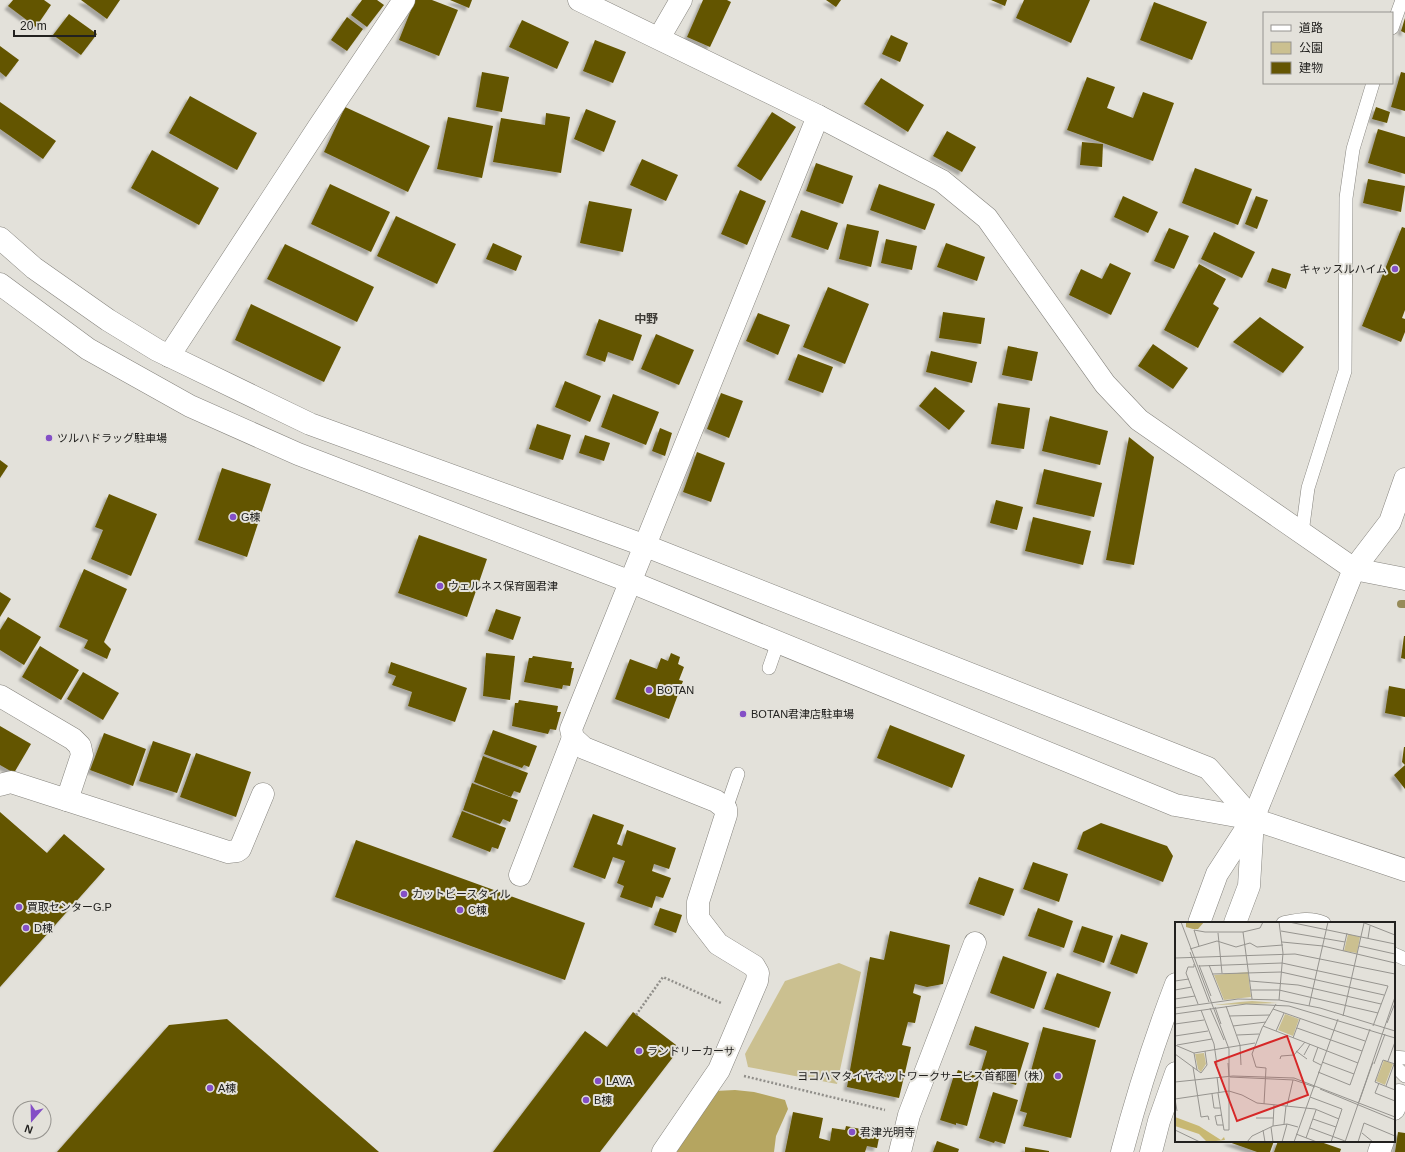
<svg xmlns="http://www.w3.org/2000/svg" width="1405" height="1152" viewBox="0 0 1405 1152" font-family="Helvetica,'Noto Sans JP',sans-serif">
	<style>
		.green { fill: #cbc090 }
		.forest { fill: #b5a560 }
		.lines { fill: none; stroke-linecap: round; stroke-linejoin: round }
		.stream { stroke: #968b59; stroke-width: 8 }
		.building { fill: #645502; filter: url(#shadow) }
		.lane-casing { stroke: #86847e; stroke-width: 14 }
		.street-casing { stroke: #86847e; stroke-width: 23 }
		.secondary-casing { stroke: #86847e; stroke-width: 23 }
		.path { stroke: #918f8a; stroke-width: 2.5; stroke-dasharray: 2 2; stroke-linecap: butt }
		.lane { stroke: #fff; stroke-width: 13 }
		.street { stroke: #fff; stroke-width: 22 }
		.secondary { stroke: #fff; stroke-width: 22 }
		.poi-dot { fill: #844fc6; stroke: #e3e1da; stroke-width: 1.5 }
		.labels { text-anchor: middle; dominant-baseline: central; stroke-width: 4; stroke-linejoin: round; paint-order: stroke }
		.poi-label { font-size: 11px; fill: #22211f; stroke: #e3e1da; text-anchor: start }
		.neighbourhood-label { font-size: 12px; font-weight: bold; fill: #3e3c37; stroke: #e3e1da }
		.inset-road { fill: none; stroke: #96948f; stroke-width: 1 }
		.view { fill: #d62828; fill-opacity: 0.15; stroke: #d62828; stroke-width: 2 }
		.inset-edge { fill: none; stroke: #22211f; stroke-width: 2 }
	</style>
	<defs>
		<filter id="shadow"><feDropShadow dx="-3.5" dy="3.5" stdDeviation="1" flood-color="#0004"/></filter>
	</defs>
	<rect width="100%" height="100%" fill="#e3e1da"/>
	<polygon class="green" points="839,963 861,972 837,1084 748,1067 745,1054 785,981"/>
	<polygon class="forest" points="735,1090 754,1092 785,1100 788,1109 776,1136 774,1152 668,1152 715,1091"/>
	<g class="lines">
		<polyline class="stream" points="1401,604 1405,604"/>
	</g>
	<g class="building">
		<polygon points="13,0 44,0 51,5 36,27 8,6"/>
		<polygon points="81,0 120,0 107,19"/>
		<polygon points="362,0 377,0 384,5 367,27 351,15"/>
		<polygon points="415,0 432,0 458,10 439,56 399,40"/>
		<polygon points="450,0 472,0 469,8"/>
		<polygon points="703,0 727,0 731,2 710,47 687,37"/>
		<polygon points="826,0 841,0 836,7"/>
		<polygon points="991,0 1007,0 1005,6"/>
		<polygon points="1024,0 1090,0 1071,43 1016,18"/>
		<polygon points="1154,2 1207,22 1192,60 1140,40"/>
		<polygon points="69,14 97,34 81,55 53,35"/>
		<polygon points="347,17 363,29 347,51 331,40"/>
		<polygon points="1405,18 1405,33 1401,31"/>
		<polygon points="522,20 569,42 557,69 509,47"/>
		<polygon points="891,35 908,43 900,62 882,54"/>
		<polygon points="595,40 626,52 613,83 583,71"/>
		<polygon points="0,46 19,60 6,77 0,72"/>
		<polygon points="482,72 509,77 502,112 476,107"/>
		<polygon points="1401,72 1405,73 1405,111 1391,107"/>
		<polygon points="1087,77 1115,87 1107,108 1133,118 1143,92 1174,103 1153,161 1067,130"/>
		<polygon points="881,78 924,105 908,132 864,104"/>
		<polygon points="190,96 257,133 237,170 169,133"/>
		<polygon points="0,102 56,141 43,159 0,129"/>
		<polygon points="345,107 430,146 408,192 324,152"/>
		<polygon points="1376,107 1390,112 1387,123 1372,119"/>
		<polygon points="586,109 616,121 604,152 574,139"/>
		<polygon points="772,112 796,127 761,181 737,166"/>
		<polygon points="546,113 570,117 561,173 493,162 501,118 545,125"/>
		<polygon points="448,117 493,126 482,178 437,169"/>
		<polygon points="1378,129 1405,137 1405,174 1368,163"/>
		<polygon points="947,131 976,147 962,172 933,156"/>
		<polygon points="1082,142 1103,144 1102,167 1080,165"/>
		<polygon points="152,150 219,188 199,225 131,188"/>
		<polygon points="642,159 678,175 666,201 630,185"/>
		<polygon points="816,163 853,176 843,204 806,191"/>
		<polygon points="1195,168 1252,189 1238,225 1182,203"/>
		<polygon points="1368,179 1405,186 1401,212 1363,203"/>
		<polygon points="330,184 390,212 371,252 311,224"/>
		<polygon points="879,184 935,204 925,230 870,210"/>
		<polygon points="740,190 766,201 747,245 721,234"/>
		<polygon points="1123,196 1158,212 1148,233 1114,217"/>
		<polygon points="1256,196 1268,200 1257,229 1245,224"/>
		<polygon points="589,201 632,209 623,252 580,243"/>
		<polygon points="801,210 838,223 828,250 791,237"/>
		<polygon points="396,216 456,244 437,284 377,256"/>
		<polygon points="847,224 879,231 871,267 839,259"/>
		<polygon points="1402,227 1405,228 1405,310 1402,318 1405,319 1405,332 1401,342 1362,326"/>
		<polygon points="1169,228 1189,236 1174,269 1154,261"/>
		<polygon points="1214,232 1255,252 1242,278 1201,259"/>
		<polygon points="886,239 917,246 912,270 881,263"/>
		<polygon points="493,243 522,256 516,271 486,259"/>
		<polygon points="946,243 985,257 977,281 937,267"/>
		<polygon points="285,244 374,287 357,322 267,279"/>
		<polygon points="1110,263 1131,273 1111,315 1069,295 1081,269 1102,279"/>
		<polygon points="1199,264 1226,279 1213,304 1219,308 1198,348 1164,330"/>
		<polygon points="1272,268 1291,274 1286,289 1267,282"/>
		<polygon points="828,287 869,304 845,364 803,347"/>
		<polygon points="251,304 341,347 324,382 235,340"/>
		<polygon points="943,312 985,318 981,344 939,338"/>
		<polygon points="758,313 790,325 778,355 746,341"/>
		<polygon points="1260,317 1304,347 1283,373 1233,342"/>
		<polygon points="599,319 642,335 633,361 608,352 605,362 586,355"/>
		<polygon points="656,334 694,350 679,385 641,369"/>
		<polygon points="1153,344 1188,368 1173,389 1138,366"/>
		<polygon points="1008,346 1038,352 1032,381 1002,375"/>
		<polygon points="931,351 977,362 972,383 926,372"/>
		<polygon points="798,354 833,367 823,393 788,380"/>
		<polygon points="565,381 601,396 590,422 555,407"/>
		<polygon points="935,387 965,411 949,430 919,406"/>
		<polygon points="721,393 743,401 729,438 707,429"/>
		<polygon points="613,394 659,412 646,445 601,427"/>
		<polygon points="998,403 1030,408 1024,449 991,444"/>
		<polygon points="1050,416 1108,431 1100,465 1042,451"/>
		<polygon points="537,424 571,435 563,460 529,449"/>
		<polygon points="660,428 672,433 665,456 652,451"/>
		<polygon points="585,435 610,443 604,461 579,453"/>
		<polygon points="1129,437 1154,457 1134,565 1106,560"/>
		<polygon points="697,452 725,463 711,502 683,492"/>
		<polygon points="0,460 8,466 0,478"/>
		<polygon points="222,468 271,484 247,557 198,540"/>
		<polygon points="1044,469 1102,483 1094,517 1036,504"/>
		<polygon points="109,494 157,514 131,576 91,559 103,530 95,527"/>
		<polygon points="996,500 1023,507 1017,530 990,523"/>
		<polygon points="1033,517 1091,531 1083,565 1025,551"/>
		<polygon points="419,535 487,559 467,617 398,593"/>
		<polygon points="84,569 127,589 104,642 111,649 107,659 84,648 88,640 59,627"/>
		<polygon points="0,592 11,599 0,617"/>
		<polygon points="496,609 521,617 513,640 488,631"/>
		<polygon points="8,617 41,637 24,665 0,650 0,630"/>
		<polygon points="1404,636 1405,636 1405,659 1401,658"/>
		<polygon points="40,646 79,670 61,700 22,677"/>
		<polygon points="486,653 515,656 510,700 483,696"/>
		<polygon points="671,653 680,657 678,664 684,667 679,680 683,681 669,719 615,699 630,659 657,669 661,658 668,661"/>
		<polygon points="533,656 572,662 571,668 574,668 570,686 563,685 562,689 524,682 529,658 532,658"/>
		<polygon points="391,662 467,688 455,722 408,706 412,692 392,685 396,676 388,673"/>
		<polygon points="83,672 119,693 103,720 67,699"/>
		<polygon points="1389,686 1405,689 1405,717 1385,713"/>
		<polygon points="519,700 558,706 557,712 561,712 556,730 550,729 548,734 512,726 515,703 518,703"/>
		<polygon points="890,725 965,755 952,788 877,758"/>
		<polygon points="0,726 31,744 14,773 0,765"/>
		<polygon points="493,730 537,746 529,767 524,765 522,768 484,754"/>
		<polygon points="104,733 146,749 133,786 90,770"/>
		<polygon points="153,741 191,754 177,793 139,781"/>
		<polygon points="1404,747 1405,747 1405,789 1394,775 1405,765 1402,762"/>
		<polygon points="196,753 251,772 236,817 180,797"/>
		<polygon points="483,756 528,773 520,793 514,791 511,797 474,782"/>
		<polygon points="472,783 518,800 510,822 503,819 500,824 463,810"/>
		<polygon points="462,811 506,828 498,849 492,847 490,852 452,837"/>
		<polygon points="0,812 47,853 64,834 105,869 0,987"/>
		<polygon points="593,814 624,825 617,844 622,846 627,830 676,848 669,869 654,864 652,871 671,878 663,898 656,896 652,908 620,897 624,886 617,883 625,861 613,857 605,879 573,867"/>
		<polygon points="1101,823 1167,846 1173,856 1163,882 1077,849 1083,832"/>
		<polygon points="356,840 585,923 565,980 335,897"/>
		<polygon points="1033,862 1068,874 1059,902 1023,889"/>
		<polygon points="979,877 1014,889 1004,916 969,904"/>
		<polygon points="660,908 682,915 676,933 654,925"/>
		<polygon points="1038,908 1073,921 1064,948 1028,936"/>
		<polygon points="1082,926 1113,936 1104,963 1073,952"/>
		<polygon points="890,931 950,945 943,984 927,987 915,984 913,993 921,996 915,1023 908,1022 902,1045 911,1047 899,1098 847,1087 870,957 884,960"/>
		<polygon points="1121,934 1148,943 1137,974 1110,964"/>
		<polygon points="1003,956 1047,972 1034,1009 990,993"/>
		<polygon points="1057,973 1111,992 1099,1028 1044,1009"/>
		<polygon points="633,1012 680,1048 600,1152 493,1152 585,1031 607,1047"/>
		<polygon points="227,1019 379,1152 57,1152 169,1025"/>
		<polygon points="975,1026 1029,1043 1016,1085 980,1074 987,1051 969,1045"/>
		<polygon points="1043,1027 1096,1040 1071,1138 1023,1126 1027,1113 1020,1111"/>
		<polygon points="958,1070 979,1077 978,1085 967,1126 956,1123 956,1125 940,1120 954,1075 956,1075"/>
		<polygon points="993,1092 1018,1100 1005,1144 995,1141 994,1143 979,1138"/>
		<polygon points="793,1112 823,1118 819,1138 830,1141 832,1128 845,1130 846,1126 880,1133 877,1148 867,1146 865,1152 785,1152"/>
		<polygon points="1398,1132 1405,1133 1405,1152 1395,1152"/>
		<polygon points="937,1141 959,1149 958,1152 933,1152"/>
		<polygon points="1226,1141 1274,1141 1270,1152 1257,1152"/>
		<polygon points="1278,1141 1318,1141 1341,1149 1340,1152 1274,1152"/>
		<polygon points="1025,1147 1049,1151 1049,1152 1025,1152"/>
	</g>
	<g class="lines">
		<g class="lane-casing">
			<g id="lane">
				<polyline points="1392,28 1402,0"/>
				<polyline points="1302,533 1308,488 1345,371 1346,198 1353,149 1373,83"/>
				<polyline points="769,668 778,642"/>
				<polyline points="726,809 738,774"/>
				<path d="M1283 923C1298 920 1310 917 1324 923"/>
				<polyline points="1394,954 1405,959"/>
				<polyline points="1394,1057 1405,1058"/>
				<polyline points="1394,1065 1405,1076"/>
			</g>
		</g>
		<g class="street-casing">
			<g id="street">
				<polyline points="579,0 818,116 942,181 987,218 1105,384 1139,420 1354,569 1405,579"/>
				<polyline points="659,38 681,0"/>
				<polyline points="169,356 318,128 404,0"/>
				<polyline points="0,696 73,739 80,746 82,755 67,800"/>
				<polyline points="0,785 11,782 228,852 237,851 240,849 263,794"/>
				<polyline points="1253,819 1354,569 1390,522 1405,479"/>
				<polyline points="520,875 573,738"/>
				<polyline points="1394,1109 1399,1095"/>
				<polyline points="663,1152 719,1070 757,981 758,973 754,966 718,944 698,918 698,902 726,815 726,809 716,801 584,748 573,738 571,729 818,116"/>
				<polyline points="900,1152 909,1115 975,943"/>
				<polyline points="1379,1152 1383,1141"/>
			</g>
		</g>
		<g class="secondary-casing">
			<g id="secondary">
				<polyline points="0,238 34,268 108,320 157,350 310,424 646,546 1208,768 1253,819 1249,886 1235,923"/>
				<polyline points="0,284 88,349 190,406 298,454 631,582 1175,805 1253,819 1405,870"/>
				<polyline points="1199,923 1217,874 1252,820"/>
				<path d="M1122 1152C1137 1095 1155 1039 1176 984"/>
				<polyline points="1151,1152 1159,1121 1176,1073"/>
			</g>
		</g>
		<g class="path">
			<polyline points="636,1015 663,977 721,1003"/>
			<polyline points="744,1076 885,1110"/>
		</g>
		<use href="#lane" class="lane"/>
		<use href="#street" class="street"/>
		<use href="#secondary" class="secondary"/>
	</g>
	<g class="poi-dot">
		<circle cx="1395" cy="269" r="4"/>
		<circle cx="49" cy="438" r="4"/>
		<circle cx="233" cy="517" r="4"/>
		<circle cx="440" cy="586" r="4"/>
		<circle cx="649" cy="690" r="4"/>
		<circle cx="743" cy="714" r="4"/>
		<circle cx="404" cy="894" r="4"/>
		<circle cx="19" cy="907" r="4"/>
		<circle cx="460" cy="910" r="4"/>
		<circle cx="26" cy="928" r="4"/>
		<circle cx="639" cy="1051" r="4"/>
		<circle cx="1058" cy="1076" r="4"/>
		<circle cx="598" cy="1081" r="4"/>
		<circle cx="210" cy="1088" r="4"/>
		<circle cx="586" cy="1100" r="4"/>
		<circle cx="852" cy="1132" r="4"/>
	</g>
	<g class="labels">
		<g class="poi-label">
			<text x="1387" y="269" text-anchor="end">キャッスルハイム</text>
			<text x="57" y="438">ツルハドラッグ駐車場</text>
			<text x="241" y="517">G棟</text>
			<text x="448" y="586">ウェルネス保育園君津</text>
			<text x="657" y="690">BOTAN</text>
			<text x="751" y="714">BOTAN君津店駐車場</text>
			<text x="412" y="894">カットビースタイル</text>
			<text x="27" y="907">買取センターG.P</text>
			<text x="468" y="910">C棟</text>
			<text x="34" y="928">D棟</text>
			<text x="647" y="1051">ランドリーカーサ</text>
			<text x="1050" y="1076" text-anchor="end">ヨコハマタイヤネットワークサービス首都圏（株）</text>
			<text x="606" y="1081">LAVA</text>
			<text x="218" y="1088">A棟</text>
			<text x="594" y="1100">B棟</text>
			<text x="860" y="1132">君津光明寺</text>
		</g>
		<g class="neighbourhood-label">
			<text x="646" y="319">中野</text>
		</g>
	</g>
	<g transform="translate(1175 922)">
		<rect width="220" height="220" fill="#e3e1da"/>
		<path d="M173 12 185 15 182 31 169 29ZM73 50 76 75 49 78 39 53ZM77 79 103 81 39 83 65 80ZM110 92 124 97 118 114 103 108ZM29 131 31 142 26 150 23 147 20 132ZM209 138 218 142 210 163 201 159Z" fill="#cbc090"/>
		<path d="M11 0H29L23 7H18L11 5Z" fill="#b5a560"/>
		<path d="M0 195 24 204 46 218 49 215 50 218 32 220 24 212 0 204Z" fill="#c8b872"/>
		<path class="inset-road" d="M6 0 54 127V208H49M114 0 220 22M187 0 220 13M106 9 170 20M68 10 77 77M43 11 47 51M193 16 195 4M107 20 148 24 220 41M24 24 19 8 30 10H68L85 6 88 0M184 24 220 32M15 27 42 19 61 25 75 21 82 25 108 23M168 29 172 11M15 30 34 80M0 36 120 32 220 52M19 42V45H13L11 51 23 82M24 43 36 74M34 43 48 78M24 44 107 41 213 64 198 104M37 52 106 50 209 73M0 59 14 57M75 59 123 63 206 82M0 68 17 65M76 68H104L203 91M0 77 20 74M104 78 108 31 104 0M51 84 65 123 66 143M134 84 153 0M40 85 46 102M0 86 63 77 104 78 145 86 220 109M35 86 49 118M98 87 190 119M26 88 39 122 42 143M0 92 71 82 114 84 220 116M54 94 95 93M168 94 189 1M212 101 220 81M0 102 29 98M58 104 91 100M88 104 183 141M122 106 187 129M101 109 109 91M62 113 84 112M0 114 33 109M118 116 125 97M0 123 19 131 80 121M2 123 37 117M143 125 138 139 146 143M121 129 132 137M19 131 22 148M0 132 26 151 32 143 30 129M129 133 135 122M105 137 106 134 119 133 130 120M213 139 220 120M147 140 179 152M53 141 54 154M199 142 210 112M220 142 208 138 200 160 220 168M18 145 26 195 33 194 34 198M143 150 175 163 195 107M42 155 44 171M55 155 119 158 140 165M0 160 58 154 119 156 220 195M204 161 200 171 220 179M211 164 219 142M145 167 220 198M43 171 49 208M37 172 39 186H46M135 175 167 187 156 220M0 177 54 169 67 173 82 181 140 187 164 197M0 177 2 189M184 180 198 140M89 182 91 146 81 145 77 132 87 106 101 82M112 184 118 158M47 193 40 194 42 203H48M81 196H98M138 197 161 205M109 202 111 184M98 204 99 183M96 205 98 220M135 206 170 219M0 208 25 220M88 208 90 220M187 211 198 220M121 212 142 220M131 216 141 188M72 220 77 214 98 204 112 202 123 205M107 220 112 202M119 220 163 97M170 220 220 75M183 220 189 201 220 214"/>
		<path class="view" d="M112 114 133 173 62 199 40 140Z"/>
		<rect width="220" height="220" class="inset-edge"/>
	</g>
	<rect x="1263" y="12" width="130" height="72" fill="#e3e1da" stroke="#96948f"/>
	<rect x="1271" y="25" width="20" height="6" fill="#ffffff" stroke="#96948f"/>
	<text x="1299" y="32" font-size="12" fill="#22211f">道路</text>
	<rect x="1271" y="42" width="20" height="12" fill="#cbc090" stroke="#96948f"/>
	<text x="1299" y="52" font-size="12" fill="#22211f">公園</text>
	<rect x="1271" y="62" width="20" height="12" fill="#645502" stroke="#96948f"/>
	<text x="1299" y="72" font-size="12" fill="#22211f">建物</text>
	<g transform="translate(32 1120) rotate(200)"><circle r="19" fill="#e3e1da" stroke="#96948f"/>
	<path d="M0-3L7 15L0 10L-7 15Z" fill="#844fc6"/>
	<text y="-6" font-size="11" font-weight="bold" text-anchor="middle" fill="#22211f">N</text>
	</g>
	<path d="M14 30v6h81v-6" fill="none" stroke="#22211f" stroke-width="2"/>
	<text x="20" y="30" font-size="12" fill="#22211f" stroke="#e3e1da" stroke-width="3" paint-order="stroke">20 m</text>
</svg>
